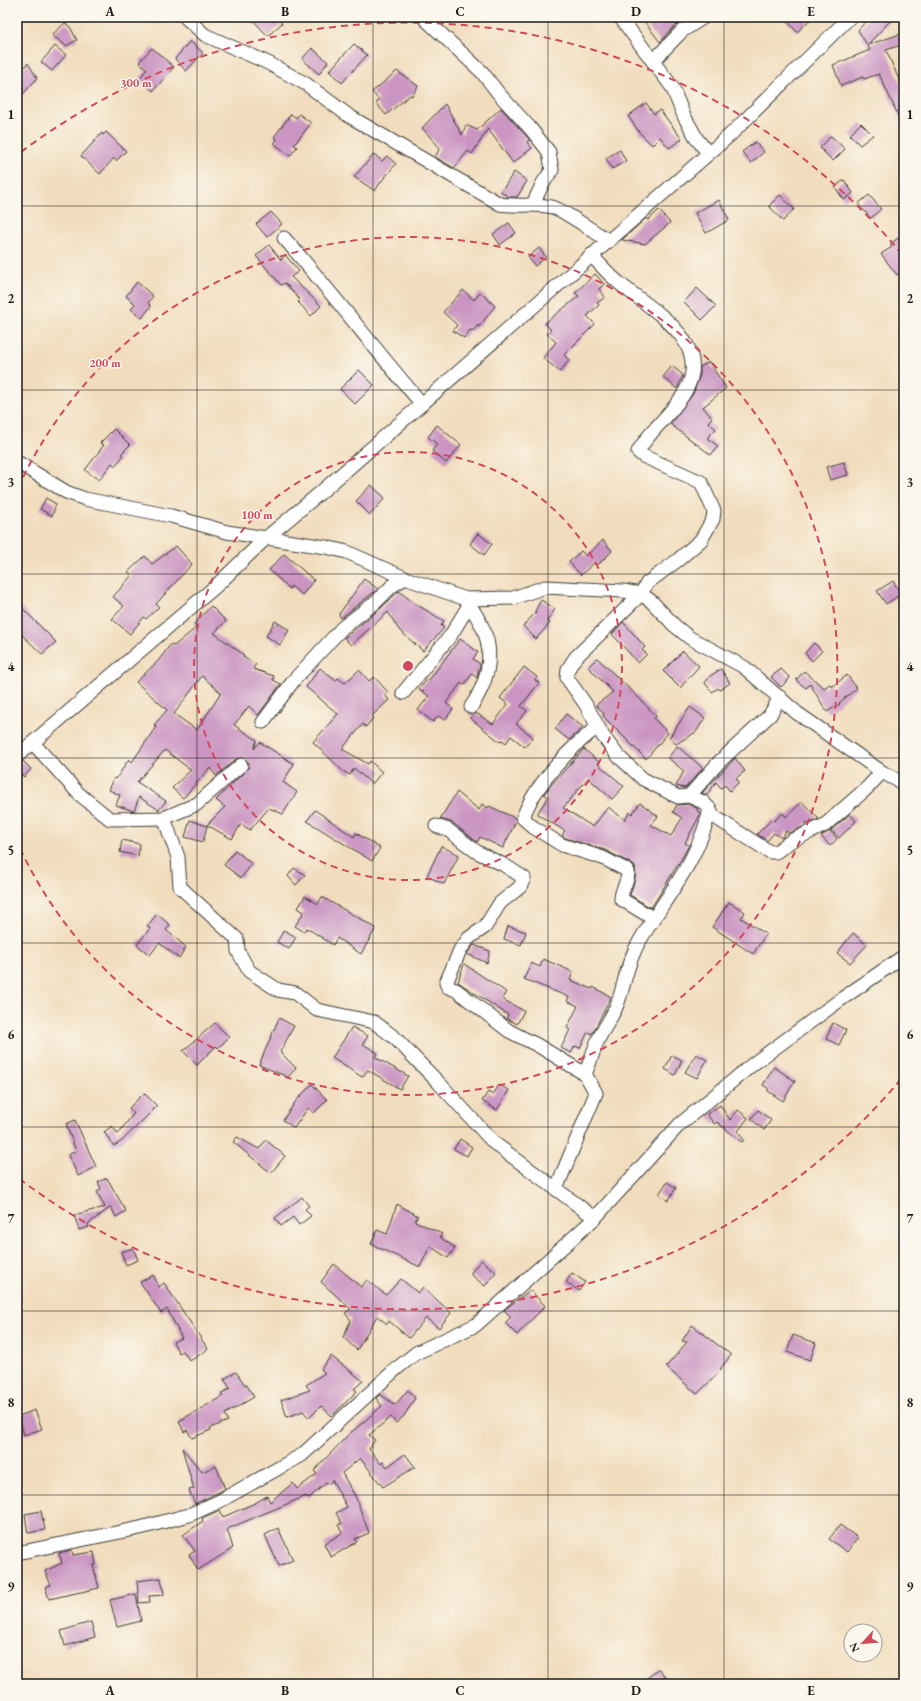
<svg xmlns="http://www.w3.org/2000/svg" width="921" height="1701" viewBox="0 0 921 1701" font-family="'EB Garamond',serif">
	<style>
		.building { fill: #ca95c2; fill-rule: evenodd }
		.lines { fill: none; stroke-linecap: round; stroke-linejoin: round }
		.street-casing { stroke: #3c3934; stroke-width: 15 }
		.street { stroke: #fff; stroke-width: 13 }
		.grid { fill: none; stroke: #1c1c1c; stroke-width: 1; stroke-opacity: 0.55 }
		.ring { fill: none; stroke: #d1495b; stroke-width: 2; stroke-dasharray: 7 5 }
		.centre { fill: #d1495b; stroke: #fbf7ec; stroke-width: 2 }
		.ring-label { font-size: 12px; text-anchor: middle; font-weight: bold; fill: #d1495b; stroke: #fbf7ec; stroke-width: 3; stroke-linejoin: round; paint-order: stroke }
		.neatline { fill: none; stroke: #1c1c1c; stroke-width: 1.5 }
		.grid-label { font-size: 13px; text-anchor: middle; font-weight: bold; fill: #1c1c1c }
	</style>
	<rect width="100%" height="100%" fill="#fbf7ec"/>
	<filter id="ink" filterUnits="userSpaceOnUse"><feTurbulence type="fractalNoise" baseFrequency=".025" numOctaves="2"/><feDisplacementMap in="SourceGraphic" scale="8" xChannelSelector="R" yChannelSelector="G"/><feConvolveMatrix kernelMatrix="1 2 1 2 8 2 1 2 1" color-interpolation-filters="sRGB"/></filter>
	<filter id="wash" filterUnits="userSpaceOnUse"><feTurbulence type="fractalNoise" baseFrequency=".012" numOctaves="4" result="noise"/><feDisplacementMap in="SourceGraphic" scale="16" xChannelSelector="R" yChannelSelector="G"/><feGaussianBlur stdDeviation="0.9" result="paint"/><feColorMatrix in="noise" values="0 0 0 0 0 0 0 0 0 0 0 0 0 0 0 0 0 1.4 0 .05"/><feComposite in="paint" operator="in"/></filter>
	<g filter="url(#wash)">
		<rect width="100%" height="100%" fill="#f1ddbd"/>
		<g id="blocks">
			<g class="building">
				<polygon points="250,17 276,17 282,23 268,36"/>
				<polygon points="641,17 689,17 676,25 660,42"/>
				<polygon points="783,17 813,17 797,32"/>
				<polygon points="870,17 894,17 867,45 904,33 904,44 886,50 904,91 904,128 879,74 864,79 863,77 841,86 833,65 870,50 858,30"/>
				<polygon points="65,23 70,27 77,40 66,46 52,35"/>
				<polygon points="190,41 203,53 186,71 175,59"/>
				<polygon points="354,44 367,55 342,83 329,71"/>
				<polygon points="55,46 66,55 52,71 41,62"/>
				<polygon points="152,48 174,67 153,91 139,79 147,69 139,62"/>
				<polygon points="312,48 328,62 319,74 302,59"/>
				<polygon points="28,63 37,78 17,101 17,75"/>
				<polygon points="397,71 418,86 412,96 410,95 386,115 376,103 379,100 372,92"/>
				<polygon points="646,103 654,114 660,110 682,139 669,148 660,137 652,145 639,132 628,116"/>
				<polygon points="445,104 462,135 466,125 477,130 501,108 530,140 527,142 532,148 513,163 488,129 472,154 468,151 454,168 435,157 440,148 422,128"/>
				<polygon points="291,114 296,118 299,114 311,123 294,145 297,147 290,156 274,143 277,140 274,137"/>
				<polygon points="861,123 873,135 860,145 850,135"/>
				<polygon points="106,132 126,151 116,161 114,158 100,174 81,156 102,133 103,135"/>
				<polygon points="831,136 845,149 833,161 820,148"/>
				<polygon points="755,142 764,152 751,163 742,152"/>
				<polygon points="620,150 626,161 612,169 606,158"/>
				<polygon points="374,154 382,161 387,156 396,164 380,183 375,191 354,177"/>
				<polygon points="514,172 527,181 517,197 509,197 501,192"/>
				<polygon points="844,180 853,193 844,200 835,187"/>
				<polygon points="780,195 794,209 783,221 769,206"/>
				<polygon points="869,195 881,209 871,218 858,204"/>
				<polygon points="719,200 729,220 706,233 695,213"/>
				<polygon points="659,210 670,223 645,244 622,240 646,218 648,220"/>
				<polygon points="271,212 282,224 267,237 256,224"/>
				<polygon points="509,223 516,233 500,245 493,234"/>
				<polygon points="904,234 904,270 897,275 881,254 892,247 890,244"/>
				<polygon points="269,245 281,260 285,255 299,271 291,277 321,306 311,316 298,302 300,300 285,283 281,285 256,256"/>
				<polygon points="539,248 546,257 535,266 528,257"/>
				<polygon points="595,274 604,284 599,289 605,297 597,303 599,305 587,316 595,324 564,355 569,360 560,372 543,358 556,342 547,334 551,330 545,323 579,296 575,293"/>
				<polygon points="137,282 153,296 148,303 151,306 142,318 131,309 135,304 126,296"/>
				<polygon points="697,288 716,306 702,320 684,302"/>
				<polygon points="463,290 474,300 480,292 495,306 479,327 478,325 473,331 470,330 464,338 453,331 457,325 443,312"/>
				<polygon points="709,362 726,388 703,407 712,418 708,422 716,429 707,438 718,446 711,455 670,424 693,394 700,375 700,367"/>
				<polygon points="672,366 683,375 677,389 663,377"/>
				<polygon points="359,370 374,385 355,404 340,389"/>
				<polygon points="437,425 461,445 446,463 432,451 437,444 428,437"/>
				<polygon points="114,429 130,445 121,454 123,456 115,466 112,463 99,480 85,470 104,445 100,443"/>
				<polygon points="844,462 848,475 830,480 826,467"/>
				<polygon points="371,485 385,498 370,515 356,501"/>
				<polygon points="46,498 56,504 52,516 40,509"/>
				<polygon points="478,533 492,544 484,555 470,544"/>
				<polygon points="603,540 612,551 598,565 595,562 581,575 569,562 581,551 586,556"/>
				<polygon points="176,546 192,564 156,604 159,607 146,619 144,617 130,634 112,619 124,606 113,597 132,575 128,572 145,556 152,564"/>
				<polygon points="284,554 314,580 302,595 291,586 290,589 269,570"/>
				<polygon points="364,579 378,589 341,618 339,614"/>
				<polygon points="893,581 901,594 886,604 877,591"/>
				<polygon points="399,591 414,603 444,621 441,626 444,628 423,651 399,630 388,612 351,645 344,638 381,608"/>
				<polygon points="541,600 555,609 547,621 550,623 536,639 523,626 536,612 535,611"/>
				<polygon points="17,603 56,642 42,654 17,630"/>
				<path d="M211 606 226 621 214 633 244 655 243 657 256 664 253 669 274 676 273 680 281 684 258 715 249 706 234 725 257 740 254 749 260 742 294 764 283 782 297 792 283 814 269 808 250 830 241 824 232 839 207 825 225 807 216 800 248 768 249 763 244 758 236 759 216 776 210 768 183 798 172 788 191 770 165 750 137 782 166 801 159 810 139 797 134 811 116 805 120 795 109 790 114 778 116 779 129 759 132 762 156 727 154 725 167 710 136 682 158 661 171 644 174 646 197 627 194 624ZM202 676 221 693 197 730 174 714Z"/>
				<polygon points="275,621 289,630 280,645 266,636"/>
				<polygon points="623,622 645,647 642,650 647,654 638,663 612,634"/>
				<polygon points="460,639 478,652 473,659 480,664 477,678 472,674 464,685 461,683 446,703 453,709 445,720 438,716 433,722 418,710 429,696 419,689 427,679 429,680"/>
				<polygon points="814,643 822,651 812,661 805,653"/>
				<polygon points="683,651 699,666 680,688 663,671"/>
				<polygon points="597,658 636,695 656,716 654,719 668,733 646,759 603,716 604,714 596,705 613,692 588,667"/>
				<polygon points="524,667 537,677 535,680 539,683 521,706 527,711 516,724 533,737 525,747 511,736 506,743 502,740 500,742 470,718 476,713 493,724 508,704 500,698"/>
				<polygon points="320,668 336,681 338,678 345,683 359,670 369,681 374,677 388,692 385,695 389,700 372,716 373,718 366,727 363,724 342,749 368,764 370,761 382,772 372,784 354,768 350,775 344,772 313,742 338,714 306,687"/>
				<polygon points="721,669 730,683 720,690 718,688 712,692 705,683 710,676"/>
				<polygon points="781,669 790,678 781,687 771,677"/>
				<polygon points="804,671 824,688 830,684 832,687 847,675 857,688 839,703 840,704 827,712 810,684 806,688 796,680"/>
				<polygon points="690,707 705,718 696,732 676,744 669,738"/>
				<polygon points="566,714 583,727 569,740 555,729"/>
				<polygon points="677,746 703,768 685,788 676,786 684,771 668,758"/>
				<polygon points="584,749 599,762 598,764 624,786 612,799 588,778 563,808 593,827 608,807 625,820 630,812 632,814 640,803 658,816 651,825 671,836 682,818 673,812 677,805 688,804 698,809 697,811 701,813 685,843 689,845 682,858 651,908 630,895 636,875 635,867 632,864 605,850 565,838 562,835 565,831 537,814 548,797 544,794 551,785"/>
				<polygon points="735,758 745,771 736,778 739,782 730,791 725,785 721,788 716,782 707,795 702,793"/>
				<polygon points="23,761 31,769 24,777 17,771 17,767"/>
				<polygon points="457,792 479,810 482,804 488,808 489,806 515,818 516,821 503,848 480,837 477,842 453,823 440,819"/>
				<polygon points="802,802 819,819 808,824 807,822 803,827 789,833 786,831 782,838 774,833 767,841 757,834 772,819 774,821 783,813 786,817"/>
				<polygon points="315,810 354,837 356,833 380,848 372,861 307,821"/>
				<polygon points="850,814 856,821 839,838 831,830"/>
				<polygon points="190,820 207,826 203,842 185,837"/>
				<polygon points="830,831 837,839 830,846 821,836"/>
				<polygon points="122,840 140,844 138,856 120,852"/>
				<polygon points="441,846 459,855 444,884 427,876"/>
				<polygon points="235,850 252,864 241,878 224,865"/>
				<polygon points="294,868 305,875 296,885 288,876"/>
				<polygon points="305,896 318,904 322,897 376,928 361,954 337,938 333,945 307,928 304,932 295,926 304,912 298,908"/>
				<polygon points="729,902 745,912 741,918 766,934 753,954 712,927"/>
				<polygon points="157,914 170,925 166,930 186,947 179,958 159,943 150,955 137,945 150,928 147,926"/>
				<polygon points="508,926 526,932 521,945 504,939"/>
				<polygon points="284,930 296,937 289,949 277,942"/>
				<polygon points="853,933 867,945 850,963 837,953"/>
				<polygon points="474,945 490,951 487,963 467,954"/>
				<polygon points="543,959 573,972 570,980 592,989 593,987 611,997 592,1034 588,1032 580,1048 575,1046 571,1053 561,1048 570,1030 567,1028 578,1006 567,1001 569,997 524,979 531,963 540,967"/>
				<polygon points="464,964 506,992 502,999 524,1011 517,1024 506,1018 508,1015 458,982"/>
				<polygon points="279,1018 294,1026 280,1052 296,1068 288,1077 259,1065"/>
				<polygon points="215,1023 229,1037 218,1048 216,1046 197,1065 183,1051"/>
				<polygon points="833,1023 846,1030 839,1045 826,1039"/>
				<polygon points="352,1027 368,1036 363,1044 378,1053 375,1057 408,1076 400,1089 368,1070 362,1077 332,1058"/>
				<polygon points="696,1054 707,1060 697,1078 685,1072"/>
				<polygon points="672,1055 682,1060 675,1075 665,1069"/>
				<polygon points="774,1067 795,1081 783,1101 768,1091 768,1088 763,1085"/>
				<polygon points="312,1084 327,1100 314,1113 308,1108 294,1128 283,1120 296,1101"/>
				<polygon points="499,1085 509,1090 497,1110 482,1101 488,1092 493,1095"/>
				<polygon points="144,1093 157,1106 122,1141 114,1146 104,1132 112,1126 118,1134 134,1113 129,1108"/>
				<polygon points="720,1105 730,1120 738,1110 748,1118 738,1131 744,1140 742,1142 717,1122 714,1124 707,1114"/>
				<polygon points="758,1110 771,1120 764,1130 751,1119"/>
				<polygon points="75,1120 96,1167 78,1176 68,1155 76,1151 66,1124"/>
				<polygon points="237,1137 259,1149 266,1140 285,1156 271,1173 233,1142"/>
				<polygon points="460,1139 472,1147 467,1156 454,1149"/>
				<polygon points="107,1178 126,1211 116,1217 111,1207 88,1224 89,1227 79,1230 74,1215 105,1207 97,1192 101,1189 98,1182"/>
				<polygon points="667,1182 676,1188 668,1201 659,1194"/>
				<polygon points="302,1197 309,1206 305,1209 311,1216 299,1225 293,1217 281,1226 275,1218"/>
				<polygon points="397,1204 418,1216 415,1221 442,1234 440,1237 455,1248 448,1258 430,1246 420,1267 371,1244 377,1230 387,1234"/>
				<polygon points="133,1248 138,1260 126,1265 121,1252"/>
				<polygon points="481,1260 496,1272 485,1286 470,1274"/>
				<polygon points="334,1264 361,1287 367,1280 386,1295 401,1279 418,1293 423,1287 451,1313 439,1328 426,1318 409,1338 389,1321 387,1324 377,1316 357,1350 343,1337 351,1320 345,1313 351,1309 321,1282"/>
				<polygon points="572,1273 585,1282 579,1291 566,1282"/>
				<polygon points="153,1275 159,1287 164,1283 208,1349 190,1361 183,1351 179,1353 173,1342 182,1338 167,1309 161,1313 140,1282"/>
				<polygon points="530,1290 545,1306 517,1335 505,1323 511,1317 504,1310"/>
				<polygon points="692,1325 731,1355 720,1369 722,1370 697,1394 666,1367 687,1342 682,1341"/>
				<polygon points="793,1335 816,1343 810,1360 787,1352"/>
				<polygon points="331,1356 363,1381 354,1389 357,1391 332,1416 321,1406 309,1418 303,1411 287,1417 281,1400 310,1390 306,1385 325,1373 321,1369"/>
				<polygon points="236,1372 245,1385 246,1384 254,1397 225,1414 228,1421 210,1428 211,1430 192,1438 187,1430 184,1432 179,1421 223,1396 221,1394 230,1388 224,1379"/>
				<polygon points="408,1390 415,1398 404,1416 396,1423 391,1417 369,1435 375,1440 369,1449 381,1464 383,1462 387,1467 405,1454 415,1467 383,1487 360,1458 342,1473 356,1498 369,1533 355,1539 357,1542 331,1557 324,1544 342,1533 338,1525 342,1523 336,1513 347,1507 332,1480 328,1485 326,1483 308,1499 306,1496 227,1529 233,1548 198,1570 189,1555 195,1551 183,1535 203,1521 202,1518 220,1510 223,1517 255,1503 267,1496 270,1502 293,1483 297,1489 317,1474 314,1471 347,1436 382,1406 376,1398 380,1394 395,1405"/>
				<polygon points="35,1410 42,1429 24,1435 19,1416"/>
				<polygon points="182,1448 202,1472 216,1466 225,1489 195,1504 189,1490 194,1489"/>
				<polygon points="41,1511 45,1530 28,1533 25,1514"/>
				<polygon points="840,1525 858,1538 847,1552 829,1539"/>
				<polygon points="278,1528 293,1560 279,1566 265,1535"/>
				<polygon points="72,1550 73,1555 94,1552 96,1565 93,1565 99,1588 49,1599 45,1587 51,1585 45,1571 62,1563 59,1553"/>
				<polygon points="161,1578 164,1595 149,1596 150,1602 139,1603 137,1581"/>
				<polygon points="136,1594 141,1621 117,1627 110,1600"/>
				<polygon points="91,1622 95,1637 65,1646 61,1631"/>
				<polygon points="659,1669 671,1684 639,1684"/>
			</g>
		</g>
	</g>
	<g filter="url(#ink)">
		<use href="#blocks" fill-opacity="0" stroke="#3c3934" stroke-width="1"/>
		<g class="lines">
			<g class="street-casing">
				<g id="street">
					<path d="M185 17 205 35 268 63 306 84 349 116 500 204C518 207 534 203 552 207 564 210 595 233 608 240"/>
					<polyline points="423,17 482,72 499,94 530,128 549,152 552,170 543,183 533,204"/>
					<polyline points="620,17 672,87 684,116 697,139 708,153"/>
					<polyline points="653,61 682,31 704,17"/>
					<path d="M284 238C332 292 375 350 422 404"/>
					<path d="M591 255C600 264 609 275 619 283 650 309 713 341 686 390 674 413 649 430 638 452L643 456 701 482 714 511 713 519 701 540 678 560 647 583 641 594 575 658 568 669 567 678 586 705 603 736 618 756 643 779 678 797 689 796 703 802 710 809 713 816 770 852H776L791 841 825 825 867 788 882 772"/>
					<polyline points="17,462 66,492 85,499 171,516 227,532 326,547 347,552 405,578 466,599 513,598 545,587 623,591 641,594 651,601 675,626 690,638 744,667 797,713 882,772 904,784"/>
					<path d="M466 599C472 609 480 620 484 631 495 657 486 685 471 707"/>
					<polyline points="403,693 451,635 469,605"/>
					<polyline points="263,722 294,680 343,627 376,602 392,586 405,578"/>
					<path d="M598 727C572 745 533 787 523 818L533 827 562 845 603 858 628 871C629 881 621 889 621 899L654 919"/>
					<polyline points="33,743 79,794 110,819 164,818 197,804 241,765"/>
					<polyline points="17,756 216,586 266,538 320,493 731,134 850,17"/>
					<polyline points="689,796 719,762 770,715 780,697"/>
					<polyline points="164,818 178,857 180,887 237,939 238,951 249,971 278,990 295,993 317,1010 374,1022 395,1038 439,1083 494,1143 595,1218"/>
					<polyline points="436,826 448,830 477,852 504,865 524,878 520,887 500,903 485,927 469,938 460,950 446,983 448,987 456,990 509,1031 537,1045 585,1074"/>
					<path d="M556 1189 596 1093 585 1074C590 1063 593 1051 598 1040 604 1028 612 1017 617 1005 625 984 627 962 639 942 666 896 698 862 710 809"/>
					<polyline points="17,1553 140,1528 189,1515 218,1502 302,1455 396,1369 416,1353 476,1325 595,1218 679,1125 753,1064 840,1000 904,956"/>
				</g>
			</g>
			<use href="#street" class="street"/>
		</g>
	</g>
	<path class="grid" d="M197 17V1684M373 17V1684M548 17V1684M724 17V1684M17 206H904M17 390H904M17 574H904M17 758H904M17 943H904M17 1127H904M17 1311H904M17 1495H904"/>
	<g class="ring">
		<circle cx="408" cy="666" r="214"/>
		<path d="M18 488A429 429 0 1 1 18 844"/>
		<path d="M901 1079A643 643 0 0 1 21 1180M21 152A643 643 0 0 1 901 253"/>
	</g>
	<circle cx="408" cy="666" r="6" class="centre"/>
	<g class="ring-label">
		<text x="136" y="87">300 m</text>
		<text x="105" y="367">200 m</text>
		<text x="257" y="519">100 m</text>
	</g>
	<rect width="921" height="1701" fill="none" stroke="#fbf7ec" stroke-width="44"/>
	<g transform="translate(863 1643) rotate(243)"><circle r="19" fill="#fbf7ec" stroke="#a29f99"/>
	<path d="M0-3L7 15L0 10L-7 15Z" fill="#d1495b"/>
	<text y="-6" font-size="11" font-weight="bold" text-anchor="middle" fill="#1c1c1c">N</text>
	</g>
	<rect x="22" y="22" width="877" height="1657" class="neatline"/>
	<g class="grid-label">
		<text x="110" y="16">A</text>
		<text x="285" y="16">B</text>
		<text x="460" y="16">C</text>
		<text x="636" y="16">D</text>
		<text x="811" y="16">E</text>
		<text x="11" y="119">1</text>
		<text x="910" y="119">1</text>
		<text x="11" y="303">2</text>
		<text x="910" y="303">2</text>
		<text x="11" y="487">3</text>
		<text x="910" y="487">3</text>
		<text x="11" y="671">4</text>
		<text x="910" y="671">4</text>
		<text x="11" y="855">5</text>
		<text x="910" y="855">5</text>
		<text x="11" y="1039">6</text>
		<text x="910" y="1039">6</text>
		<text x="11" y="1223">7</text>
		<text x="910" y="1223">7</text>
		<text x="11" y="1407">8</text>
		<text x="910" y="1407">8</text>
		<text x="11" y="1591">9</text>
		<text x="910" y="1591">9</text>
		<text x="110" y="1695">A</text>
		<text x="285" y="1695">B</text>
		<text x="460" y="1695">C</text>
		<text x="636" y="1695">D</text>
		<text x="811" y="1695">E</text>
	</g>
</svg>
